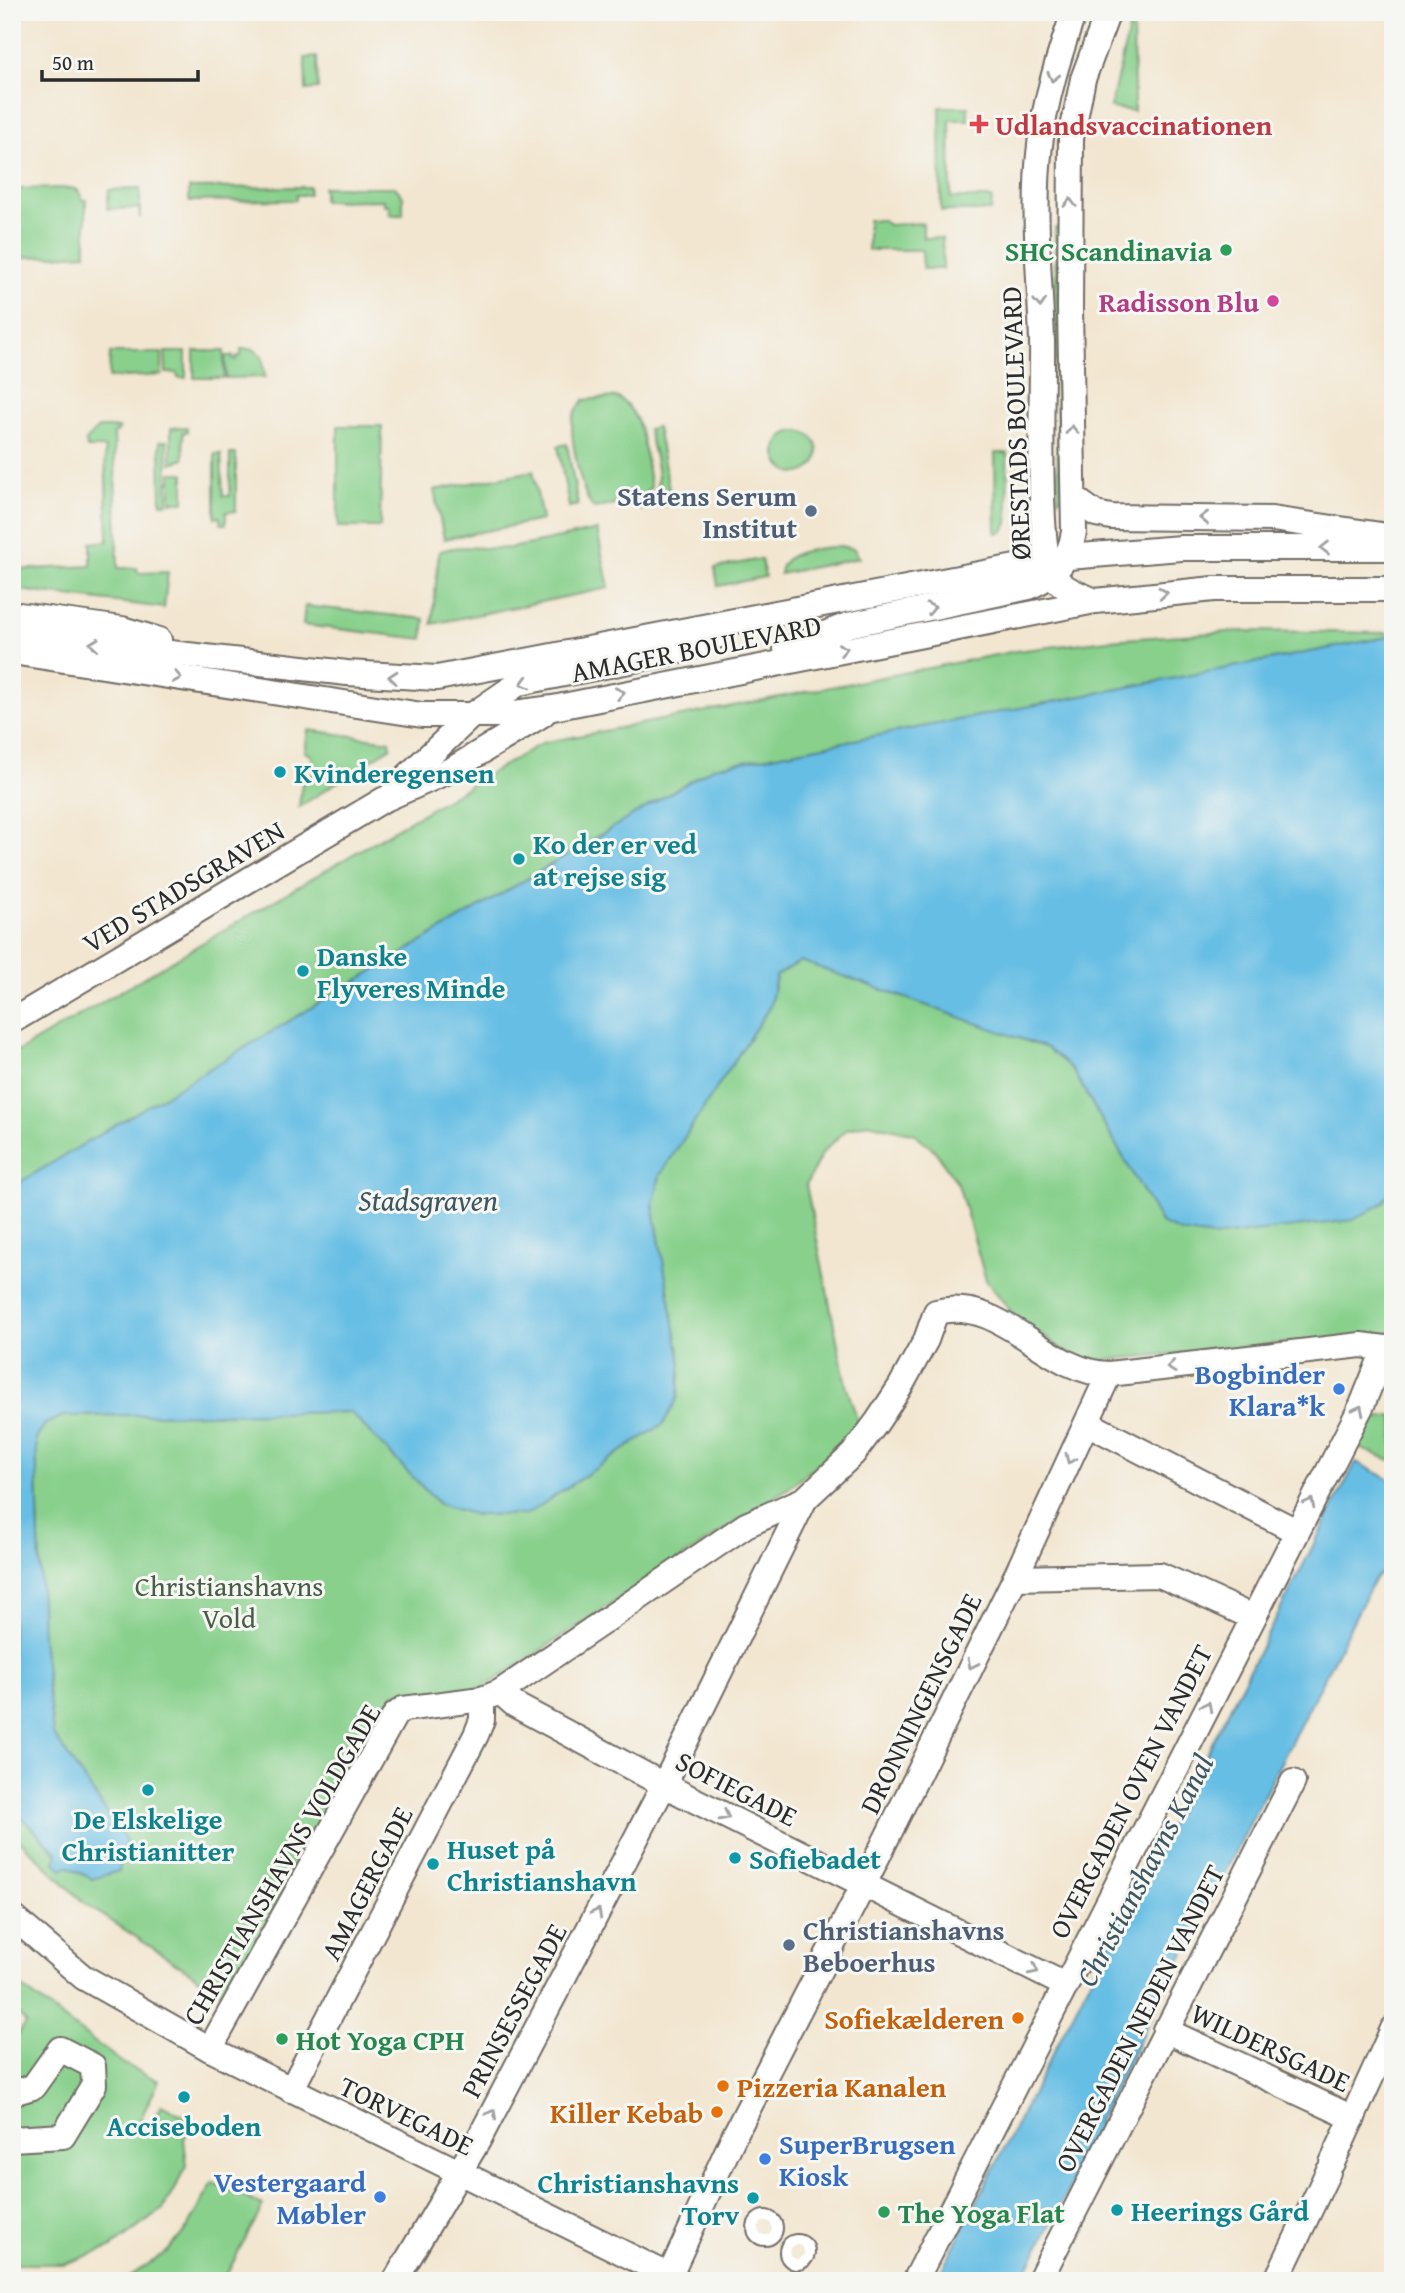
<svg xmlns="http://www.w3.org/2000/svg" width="1405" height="2293" viewBox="0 0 1405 2293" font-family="'Gentium Book Plus',serif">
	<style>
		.green { fill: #88d08c; stroke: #5a7e5c; stroke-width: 2 }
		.water { fill: #66bee4; stroke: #487488; stroke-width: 2 }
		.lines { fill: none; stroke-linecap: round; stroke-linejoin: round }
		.minor-casing { stroke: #716c65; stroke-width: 28 }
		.minor { stroke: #fff; stroke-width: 24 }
		.oneway { stroke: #a0a0a0 }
		.health-dot { fill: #e0444e; stroke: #f6f6f2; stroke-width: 2.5 }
		.leisure-dot { fill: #2e9e5b; stroke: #f6f6f2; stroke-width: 2.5 }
		.hotel-dot { fill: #d1479c; stroke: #f6f6f2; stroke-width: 2.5 }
		.service-dot { fill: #5c6f8a; stroke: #f6f6f2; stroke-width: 2.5 }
		.culture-dot { fill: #0f9aa8; stroke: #f6f6f2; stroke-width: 2.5 }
		.shop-dot { fill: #3f7fe0; stroke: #f6f6f2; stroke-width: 2.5 }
		.food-dot { fill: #e8710a; stroke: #f6f6f2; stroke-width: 2.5 }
		.labels { text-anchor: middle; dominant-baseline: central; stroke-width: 6; stroke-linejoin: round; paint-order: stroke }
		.health-label { font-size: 28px; font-weight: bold; fill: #be3a42; stroke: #f6f6f2; text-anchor: start }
		.leisure-label { font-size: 28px; font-weight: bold; fill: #27864d; stroke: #f6f6f2; text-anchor: start }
		.hotel-label { font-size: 28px; font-weight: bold; fill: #b23c85; stroke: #f6f6f2; text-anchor: end }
		.street-label { font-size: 28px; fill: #2b2b2b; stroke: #f6f6f2 }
		.service-label { font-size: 28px; font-weight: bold; fill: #4e5e75; stroke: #f6f6f2; text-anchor: end }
		.culture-label { font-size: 28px; font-weight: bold; fill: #0d838f; stroke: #f6f6f2; text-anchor: start }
		.shop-label { font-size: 28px; font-weight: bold; fill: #366cbe; stroke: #f6f6f2; text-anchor: end }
		.park-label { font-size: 28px; fill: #475d48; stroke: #f6f6f2 }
		.food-label { font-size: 28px; font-weight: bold; fill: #c56008; stroke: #f6f6f2; text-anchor: end }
		.water-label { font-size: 30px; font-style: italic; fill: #3d5762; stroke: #f6f6f2 }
	</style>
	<rect width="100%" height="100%" fill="#f6f6f2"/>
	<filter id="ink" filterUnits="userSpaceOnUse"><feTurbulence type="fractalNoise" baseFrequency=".0143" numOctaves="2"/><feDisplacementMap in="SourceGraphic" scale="14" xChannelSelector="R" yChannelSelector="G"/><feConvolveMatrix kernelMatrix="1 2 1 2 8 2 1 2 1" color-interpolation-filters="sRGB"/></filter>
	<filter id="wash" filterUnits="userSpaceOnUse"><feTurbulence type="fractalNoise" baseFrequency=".00686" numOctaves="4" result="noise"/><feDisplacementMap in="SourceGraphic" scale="28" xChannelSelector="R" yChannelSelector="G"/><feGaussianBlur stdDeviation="1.57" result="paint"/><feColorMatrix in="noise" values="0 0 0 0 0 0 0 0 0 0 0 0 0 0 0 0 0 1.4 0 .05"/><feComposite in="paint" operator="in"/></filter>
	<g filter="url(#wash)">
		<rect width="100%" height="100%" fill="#f2e6d0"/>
		<g class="green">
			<polygon points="1133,12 1134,111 1110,108"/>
			<polygon points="317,57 318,89 306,90 305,58"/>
			<polygon points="940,107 968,107 968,120 950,120 951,198 992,198 991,211 941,211"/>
			<polygon points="309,187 309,195 296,195 296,200 189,201 189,188"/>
			<polygon points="323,187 395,187 403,196 403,215 390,215 389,205 384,205 384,200 323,201"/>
			<polygon points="71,188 78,190 83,200 86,200 86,254 14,258 12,189"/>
			<polygon points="140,189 140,219 139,208 107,209 109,190"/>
			<polygon points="868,220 883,220 888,225 923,223 923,238 942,238 943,269 923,269 922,250 868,250"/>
			<polygon points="1061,227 1063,497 1058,499 1055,228"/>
			<polygon points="241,349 253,349 262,356 265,377 226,378 225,356 233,356 233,360 236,360 237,356 241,356"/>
			<rect x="194" y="351" width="30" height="27"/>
			<polygon points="165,352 186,352 186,378 178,378 177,373 166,373"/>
			<polygon points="110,353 162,353 162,375 109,378"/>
			<path d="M616 397C646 412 644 457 651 487L636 502 594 508C582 499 569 435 573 419 574 412 579 406 584 400Z"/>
			<polygon points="338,426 382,426 380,527 338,527"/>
			<polygon points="187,427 187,432 183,432 184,459 171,463 171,428"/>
			<path d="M657 427 672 504 639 510C671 491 654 459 648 429Z"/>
			<polygon points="98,428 119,428 118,432 114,433 118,568 137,568 138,573 168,572 164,608 12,589 13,570 91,566 91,543 108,541 105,448 87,448 86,441"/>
			<circle cx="797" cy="452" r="21"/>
			<polygon points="160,441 167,441 168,503 161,503"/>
			<polygon points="567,444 578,505 569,507 558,446"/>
			<polygon points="995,453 1007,453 1008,524 1002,532 996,533"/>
			<polygon points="215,454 221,454 223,496 230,496 230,454 236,454 236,511 226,512 226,524 221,524 220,517 215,518"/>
			<polygon points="533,471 542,520 444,539 434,490"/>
			<rect x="171" y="473" width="13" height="29"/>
			<path d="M597 530 609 588 432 624 439 552C463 542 485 551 510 548 539 543 568 536 597 530Z"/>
			<path d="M840 546 854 549 859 558 780 574C782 548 820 549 840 546Z"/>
			<polygon points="761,559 765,577 718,586 715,568"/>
			<polygon points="305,606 425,619 423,639 303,625"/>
			<polygon points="1243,631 1393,633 1393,636 714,767 12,1187 12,1055 542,743 1016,651 1108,640"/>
			<path d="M308 730 390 741 391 747 299 807 302 783C315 776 317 768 311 755L305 752Z"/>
			<polygon points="801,961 1047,1048 1072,1069 1162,1224 1383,1203 1393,1185 1393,1333 1083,1362 1018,1320 986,1280 958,1184 935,1151 915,1134 868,1123 847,1129 822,1153 806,1185 846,1385 858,1422 855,1433 790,1487 483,1688 408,1697 394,1693 226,1996 84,1903 12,1833 12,1807 68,1866 92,1879 126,1841 53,1734 42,1638 36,1438 45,1424 63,1416 350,1412 439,1504 476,1515 527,1514 664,1423 681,1363 653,1204 660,1175 770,1006 776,976"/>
			<polygon points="1393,1416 1393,1461 1359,1448 1374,1418"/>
			<polygon points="12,1980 124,2064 159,2081 140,2120 151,2124 161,2105 193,2120 184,2139 187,2166 163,2209 110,2248 64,2264 12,2264 12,2042 26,2023 12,2007"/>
			<polygon points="213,2182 263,2206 223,2281 123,2281 168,2251 189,2226"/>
		</g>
		<g class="water">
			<polygon points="1393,636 1393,1185 1383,1203 1353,1220 1212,1237 1181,1232 1162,1224 1072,1069 1047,1048 801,961 776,976 770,1006 660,1175 653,1204 681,1363 678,1397 664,1423 527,1514 476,1515 439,1504 350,1412 63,1416 45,1424 36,1439 42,1638 53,1734 126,1841 119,1871 92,1879 68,1866 63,1870 55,1862 58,1854 12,1807 12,1187 714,767"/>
			<polygon points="1356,1462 1393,1481 1393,1571 1379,1575 1374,1580 1097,2123 1102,2126 1021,2281 936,2281"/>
		</g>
	</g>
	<g filter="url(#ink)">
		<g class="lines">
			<g class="minor-casing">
				<g id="minor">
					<path d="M1074 12C1059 56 1045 99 1040 145 1032 211 1040 276 1042 341 1043 383 1036 546 1052 573 1061 589 1079 594 1095 601"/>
					<polyline points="1074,498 1096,514 1111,517 1272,519 1388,536"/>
					<polyline points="12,614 122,629 159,640"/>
					<polyline points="12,635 347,673 437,678 1068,557 1181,548 1393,548"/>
					<path d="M786 649 848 625 1029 587C1056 575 1069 561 1074 532L1070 309 1071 138 1083 79 1108 12"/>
					<polyline points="12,652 422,715 499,715 553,708 1095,601 1214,589 1393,589"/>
					<polyline points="395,788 471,716 519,683 684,650 719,635"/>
					<polyline points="12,1021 383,800 453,769 543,714"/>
					<polyline points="1087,1423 1296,1531"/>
					<polyline points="1015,1578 1160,1575 1252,1617"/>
					<polyline points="500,1692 515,1705 664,1785 1065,1985"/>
					<polyline points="12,1916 83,1977 210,2049 680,2281"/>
					<polyline points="1165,2030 1353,2118"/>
					<path d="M210 2049 395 1715 403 1709 482 1699 500 1692 746 1525 805 1499 853 1454 877 1422 900 1387 926 1340 936 1312C1003 1295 1046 1373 1109 1374L1361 1345 1385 1348 1362 1405 915 2281"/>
					<polyline points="291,2090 476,1735 482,1720 482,1699"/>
					<polyline points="12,2093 33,2087 60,2049 93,2066 94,2085 63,2136 12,2139"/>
					<polyline points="1332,2163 1393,2029"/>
					<circle cx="765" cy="2228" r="5"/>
					<circle cx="797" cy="2252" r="5"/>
					<polyline points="395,2281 479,2139 664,1785 805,1499"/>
					<polyline points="667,2281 734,2136 864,1884 1015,1578 1109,1374"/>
					<polyline points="1039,2281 1293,1782"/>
					<polyline points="1276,2281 1328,2172"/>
				</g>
			</g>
			<use href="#minor" class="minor"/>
		</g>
		<defs><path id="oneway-chevron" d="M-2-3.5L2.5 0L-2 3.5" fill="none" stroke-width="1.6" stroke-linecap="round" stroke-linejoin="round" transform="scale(1.75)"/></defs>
		<g class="oneway">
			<use href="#oneway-chevron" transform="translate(1053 77) rotate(104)"/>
			<use href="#oneway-chevron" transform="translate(1070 203) rotate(-90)"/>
			<use href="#oneway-chevron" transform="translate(1040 303) rotate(87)"/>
			<use href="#oneway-chevron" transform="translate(1072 430) rotate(-91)"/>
			<use href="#oneway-chevron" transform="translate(1204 518) rotate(-179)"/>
			<use href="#oneway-chevron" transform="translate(1325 548) rotate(-180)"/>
			<use href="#oneway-chevron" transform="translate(1163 593) rotate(-5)"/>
			<use href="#oneway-chevron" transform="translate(931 608) rotate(-11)"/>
			<use href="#oneway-chevron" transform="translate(94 644) rotate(-174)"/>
			<use href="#oneway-chevron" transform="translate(843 649) rotate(-11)"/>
			<use href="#oneway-chevron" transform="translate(177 677) rotate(9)"/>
			<use href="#oneway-chevron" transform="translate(393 677) rotate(-175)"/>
			<use href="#oneway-chevron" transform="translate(525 683) rotate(165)"/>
			<use href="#oneway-chevron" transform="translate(620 693) rotate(-12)"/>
			<use href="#oneway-chevron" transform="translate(1171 1367) rotate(173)"/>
			<use href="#oneway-chevron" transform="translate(1359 1410) rotate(-63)"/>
			<use href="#oneway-chevron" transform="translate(1070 1459) rotate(115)"/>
			<use href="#oneway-chevron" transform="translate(1310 1503) rotate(-63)"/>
			<use href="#oneway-chevron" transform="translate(972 1664) rotate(116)"/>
			<use href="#oneway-chevron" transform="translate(1207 1706) rotate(-63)"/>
			<use href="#oneway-chevron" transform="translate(725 1816) rotate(27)"/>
			<use href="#oneway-chevron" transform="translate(597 1913) rotate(-62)"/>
			<use href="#oneway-chevron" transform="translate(1034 1970) rotate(27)"/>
			<use href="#oneway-chevron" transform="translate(492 2114) rotate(-62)"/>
		</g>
	</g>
	<path class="health-dot" d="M975.5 113.5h7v7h7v7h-7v7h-7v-7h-7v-7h7z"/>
	<g class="leisure-dot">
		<circle cx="1226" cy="250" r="7"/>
		<circle cx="282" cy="2039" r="7"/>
		<circle cx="884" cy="2212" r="7"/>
	</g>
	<circle class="hotel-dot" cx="1273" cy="301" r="7"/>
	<g class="service-dot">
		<circle cx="811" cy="511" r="7"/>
		<circle cx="789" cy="1945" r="7"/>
	</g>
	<g class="culture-dot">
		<circle cx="280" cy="772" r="7"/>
		<circle cx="519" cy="859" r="7"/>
		<circle cx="303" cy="971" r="7"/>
		<circle cx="148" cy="1790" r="7"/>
		<circle cx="735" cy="1858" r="7"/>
		<circle cx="433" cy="1864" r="7"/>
		<circle cx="184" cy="2097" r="7"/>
		<circle cx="753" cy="2198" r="7"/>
		<circle cx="1117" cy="2210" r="7"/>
	</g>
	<g class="shop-dot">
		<circle cx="1339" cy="1389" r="7"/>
		<circle cx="765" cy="2159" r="7"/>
		<circle cx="380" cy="2197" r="7"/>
	</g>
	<g class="food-dot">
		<circle cx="1018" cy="2018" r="7"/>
		<circle cx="723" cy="2086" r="7"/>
		<circle cx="717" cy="2112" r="7"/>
	</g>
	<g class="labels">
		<g class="health-label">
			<text x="995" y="124">Udlandsvaccinationen</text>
		</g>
		<g class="leisure-label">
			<text x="1212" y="250" text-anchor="end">SHC Scandinavia</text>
			<text x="296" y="2039">Hot Yoga CPH</text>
			<text x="898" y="2212">The Yoga Flat</text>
		</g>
		<g class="hotel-label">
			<text x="1259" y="301">Radisson Blu</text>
		</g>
		<g class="street-label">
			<text transform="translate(1015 423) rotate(-92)">ØRESTADS BOULEVARD</text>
			<text transform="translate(696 648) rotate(-11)">AMAGER BOULEVARD</text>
			<text transform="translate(183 886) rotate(-31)">VED STADSGRAVEN</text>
			<text transform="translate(920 1703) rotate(-64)">DRONNINGENSGADE</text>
			<text transform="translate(737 1788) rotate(27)">SOFIEGADE</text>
			<text transform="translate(1130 1791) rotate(-63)">OVERGADEN OVEN VANDET</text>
			<text transform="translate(281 1864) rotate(-60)">CHRISTIANSHAVNS VOLDGADE</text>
			<text transform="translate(366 1883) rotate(-63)">AMAGERGADE</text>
			<text transform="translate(513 2010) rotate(-62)">PRINSESSEGADE</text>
			<text transform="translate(1139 2018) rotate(-63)">OVERGADEN NEDEN VANDET</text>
			<text transform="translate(1271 2047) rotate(25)">WILDERSGADE</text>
			<text transform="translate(407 2115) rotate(26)">TORVEGADE</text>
		</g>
		<g class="service-label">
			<text x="797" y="495">Statens Serum<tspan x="797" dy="32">Institut</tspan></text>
			<text x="803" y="1929" text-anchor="start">Christianshavns<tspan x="803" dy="32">Beboerhus</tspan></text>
		</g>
		<g class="culture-label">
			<text x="294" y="772">Kvinderegensen</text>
			<text x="533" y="843">Ko der er ved<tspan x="533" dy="32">at rejse sig</tspan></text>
			<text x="317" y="955">Danske<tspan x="317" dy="32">Flyveres Minde</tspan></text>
			<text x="148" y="1818" text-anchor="middle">De Elskelige<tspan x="148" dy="32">Christianitter</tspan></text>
			<text x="447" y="1848">Huset på<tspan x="447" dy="32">Christianshavn</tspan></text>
			<text x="749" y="1858">Sofiebadet</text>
			<text x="184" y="2125" text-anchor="middle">Acciseboden</text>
			<text x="739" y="2182" text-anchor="end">Christianshavns<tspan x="739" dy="32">Torv</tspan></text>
			<text x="1131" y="2210">Heerings Gård</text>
		</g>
		<g class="shop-label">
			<text x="1325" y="1373">Bogbinder<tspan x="1325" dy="32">Klara*k</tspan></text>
			<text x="779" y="2143" text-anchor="start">SuperBrugsen<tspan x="779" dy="32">Kiosk</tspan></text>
			<text x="366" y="2181">Vestergaard<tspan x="366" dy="32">Møbler</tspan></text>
		</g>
		<g class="park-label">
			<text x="229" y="1585">Christianshavns<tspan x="229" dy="32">Vold</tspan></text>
		</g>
		<g class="food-label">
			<text x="1004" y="2018">Sofiekælderen</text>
			<text x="737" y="2086" text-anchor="start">Pizzeria Kanalen</text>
			<text x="703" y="2112">Killer Kebab</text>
		</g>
		<g class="water-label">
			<text x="428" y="1200">Stadsgraven</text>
			<text transform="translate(1144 1870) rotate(-62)">Christianshavns Kanal</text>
		</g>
	</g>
	<rect width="1405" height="2293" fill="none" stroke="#f6f6f2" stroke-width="42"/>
	<path d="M42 70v10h156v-10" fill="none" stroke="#2b2b2b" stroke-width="3.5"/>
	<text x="52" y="70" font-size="21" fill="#2b2b2b" stroke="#f6f6f2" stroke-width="5" paint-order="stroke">50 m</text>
</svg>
